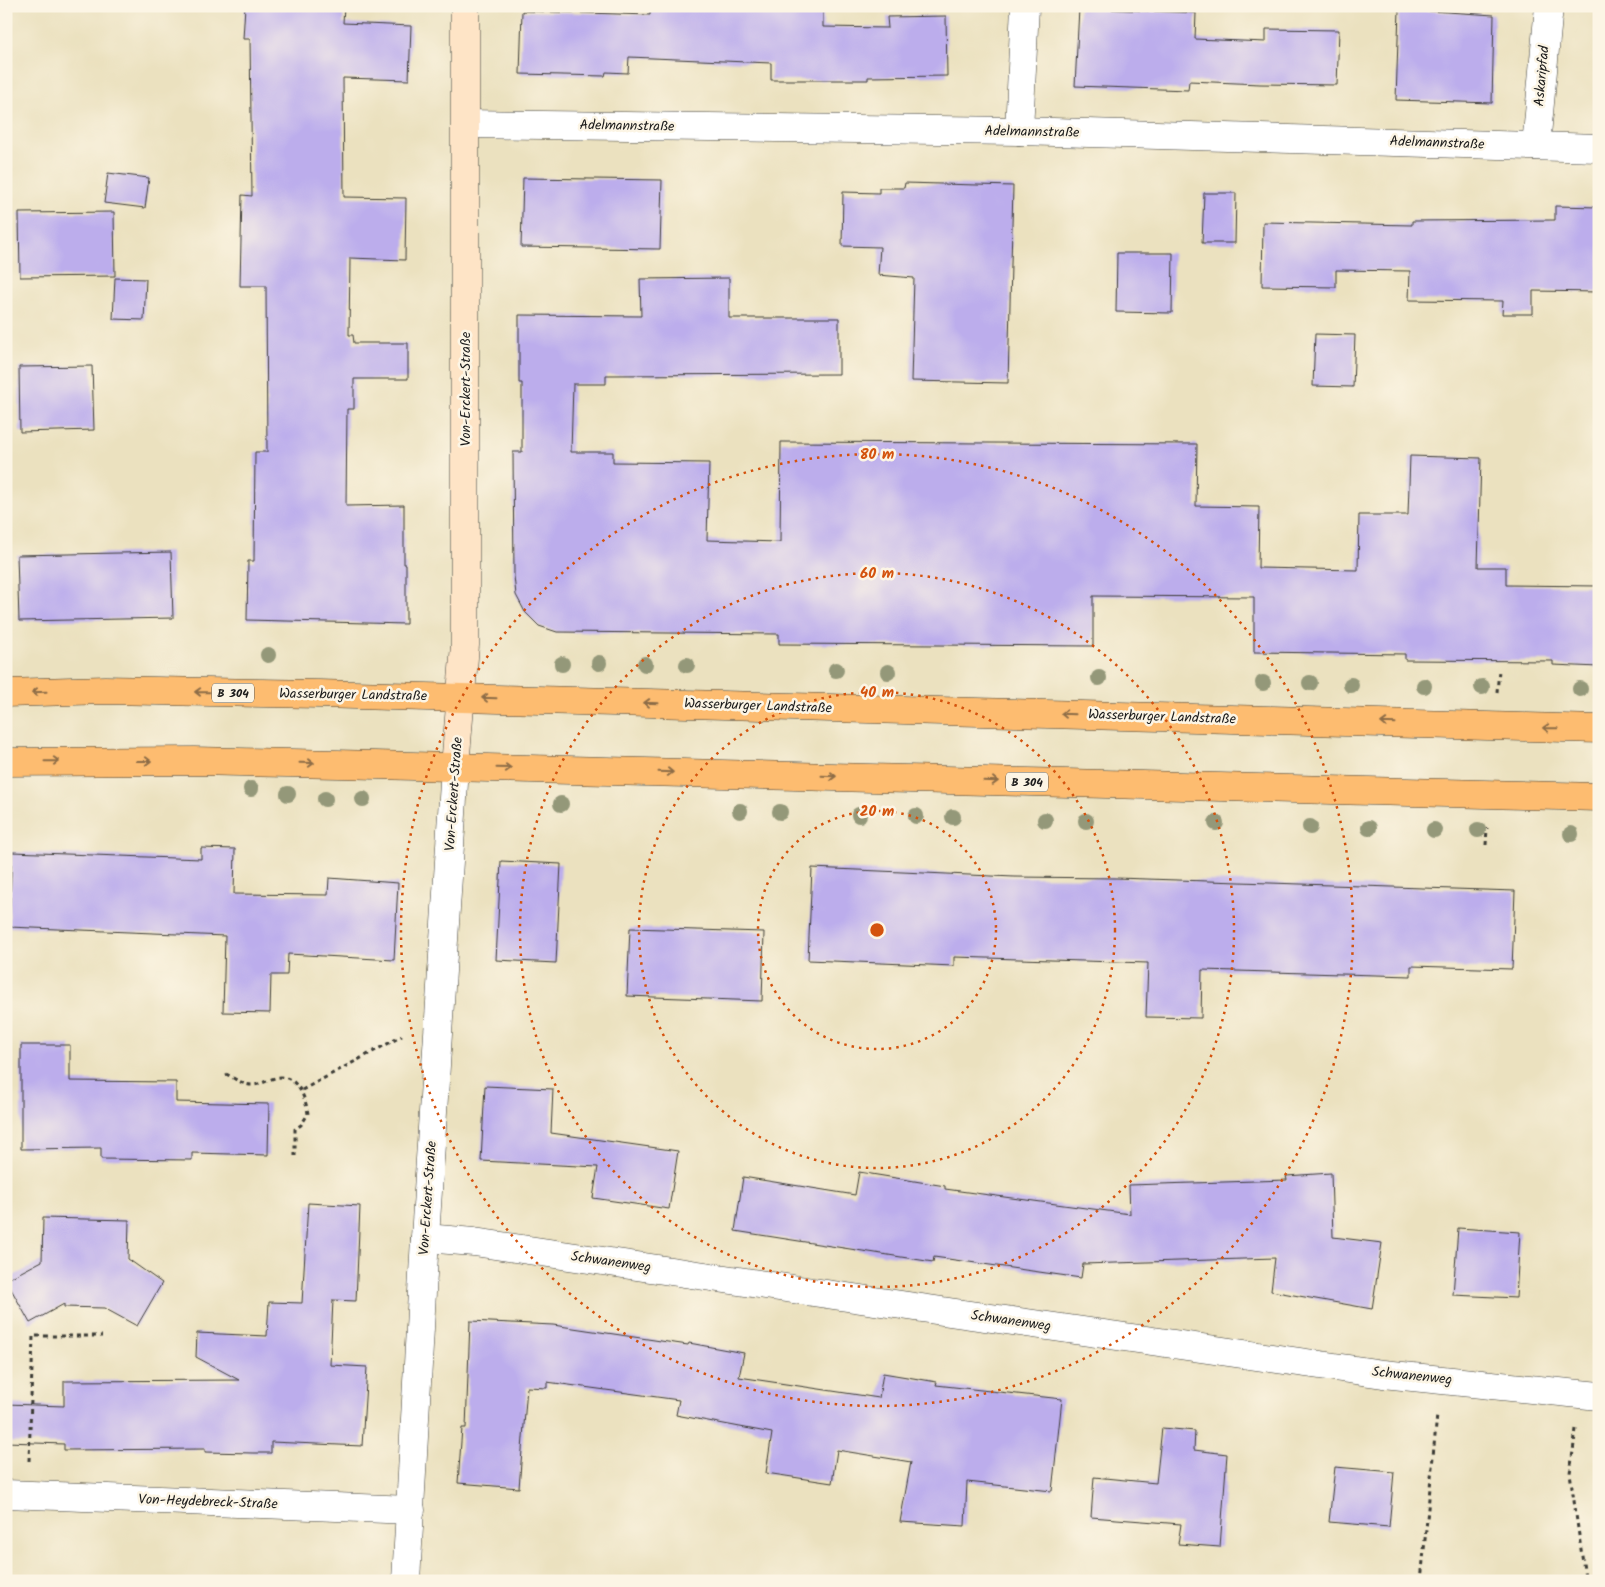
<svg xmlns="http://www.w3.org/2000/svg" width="1605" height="1587" viewBox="0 0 1605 1587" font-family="Kalam,sans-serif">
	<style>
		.building { fill: #bcadec }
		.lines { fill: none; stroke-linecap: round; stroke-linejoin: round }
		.street-casing { stroke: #3b3a34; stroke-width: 29 }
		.secondary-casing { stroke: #3b3a34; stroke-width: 29 }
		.primary-casing { stroke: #3b3a34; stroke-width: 29 }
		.path { stroke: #3b3a34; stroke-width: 3; stroke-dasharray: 4 4; stroke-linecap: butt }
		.street { stroke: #fff; stroke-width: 28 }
		.secondary { stroke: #fee4c6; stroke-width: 28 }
		.primary { stroke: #fdbc70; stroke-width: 28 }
		.tree { fill: #949879 }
		.oneway { stroke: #8c6c46 }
		.ring { fill: none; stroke: #d4530e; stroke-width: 2.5; stroke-dasharray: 2.5 5 }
		.labels { text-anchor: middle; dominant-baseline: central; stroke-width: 5; stroke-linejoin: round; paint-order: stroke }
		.shield { fill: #fcf5e5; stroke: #5f5d58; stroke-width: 1 }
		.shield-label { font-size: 12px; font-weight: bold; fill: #1c1c1c }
		.street-label { font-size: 14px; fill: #1c1c1c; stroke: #fcf5e5 }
		.centre { fill: #d4530e; stroke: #fcf5e5; stroke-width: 2.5 }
		.ring-label { font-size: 15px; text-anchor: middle; font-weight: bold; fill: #d4530e; stroke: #fcf5e5; stroke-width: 5; stroke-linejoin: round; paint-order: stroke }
	</style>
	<rect width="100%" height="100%" fill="#fcf5e5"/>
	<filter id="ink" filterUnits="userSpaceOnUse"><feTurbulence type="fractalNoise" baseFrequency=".02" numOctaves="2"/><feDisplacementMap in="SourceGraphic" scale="10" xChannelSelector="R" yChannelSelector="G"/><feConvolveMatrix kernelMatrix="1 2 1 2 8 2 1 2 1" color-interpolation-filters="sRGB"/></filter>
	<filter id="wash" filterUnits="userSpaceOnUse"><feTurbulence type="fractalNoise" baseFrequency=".0096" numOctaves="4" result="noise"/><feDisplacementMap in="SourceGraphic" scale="20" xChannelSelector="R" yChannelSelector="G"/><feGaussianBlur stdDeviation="1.12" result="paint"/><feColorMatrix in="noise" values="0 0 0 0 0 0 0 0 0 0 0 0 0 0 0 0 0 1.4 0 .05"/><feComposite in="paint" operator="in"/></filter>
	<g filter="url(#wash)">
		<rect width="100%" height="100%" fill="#ebe1bf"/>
		<g id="blocks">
			<g class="building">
				<polygon points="245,6 344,6 343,23 411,26 409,80 343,78 344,197 406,198 405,260 350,258 349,335 353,335 354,343 408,343 408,379 354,379 354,409 347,409 346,506 404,505 404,564 406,564 406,624 247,620 248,561 254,561 255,452 267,452 266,286 240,286 242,195 252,196 250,39 243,39"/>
				<polygon points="650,6 823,6 823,27 888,28 887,17 946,16 947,76 868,77 868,80 771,80 771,63 629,57 628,73 606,72 605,76 520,74 522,11 650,15"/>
				<polygon points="1079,8 1196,13 1195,39 1266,42 1266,29 1339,30 1337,85 1260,84 1189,81 1188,90 1075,86"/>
				<polygon points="1399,9 1494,15 1492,103 1396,100"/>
				<polygon points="108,173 149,178 145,208 104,203"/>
				<polygon points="523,178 662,180 660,249 521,247"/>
				<polygon points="905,183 1013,186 1008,383 911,381 914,278 878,275 880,247 842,246 843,192 879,193 879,188 904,188"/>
				<polygon points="1204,193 1236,193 1235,243 1202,243"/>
				<polygon points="1555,206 1599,207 1599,292 1533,291 1533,314 1502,314 1503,301 1409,300 1410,271 1336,270 1336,287 1262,286 1263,222 1412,225 1412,221 1555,220"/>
				<polygon points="114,212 115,276 20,277 19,213"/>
				<polygon points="1117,253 1173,253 1172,313 1116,312"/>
				<polygon points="115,278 146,279 144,320 113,319"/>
				<polygon points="729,278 729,318 839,318 839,374 606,375 606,384 573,384 571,452 613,452 613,462 709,463 707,540 780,542 781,442 1197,444 1196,506 1259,507 1258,568 1358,570 1359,515 1408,515 1410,456 1481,458 1478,567 1506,567 1506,585 1599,586 1599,667 1553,665 1553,661 1405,660 1405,654 1254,652 1254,597 1093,596 1093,646 779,644 779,634 557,632 539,626 525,612 516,595 514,576 513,452 522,452 522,383 519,383 519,315 641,316 640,279"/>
				<polygon points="1315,334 1355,335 1353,387 1313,386"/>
				<polygon points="92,366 94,430 20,432 19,367"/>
				<polygon points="171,552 173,618 19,621 17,555"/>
				<polygon points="201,848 235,849 234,894 328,895 329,878 398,883 394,960 288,954 287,975 271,975 270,1013 223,1012 225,936 9,927 12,852 201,859"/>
				<polygon points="501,861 561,864 556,963 496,960"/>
				<polygon points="812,868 1014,877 1116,878 1515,891 1512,969 1411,966 1411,976 1202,970 1201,1018 1146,1017 1148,963 954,957 954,966 808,960"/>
				<polygon points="630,928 764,932 762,1001 627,996"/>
				<polygon points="21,1045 70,1045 70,1081 176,1082 176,1102 269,1104 268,1155 192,1153 192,1160 101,1159 101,1148 21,1149"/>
				<polygon points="485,1086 553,1089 551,1133 678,1151 669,1209 593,1198 598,1167 481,1161"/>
				<polygon points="859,1172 945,1186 945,1189 1130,1214 1129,1185 1287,1180 1286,1176 1331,1173 1333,1237 1382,1243 1372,1309 1271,1291 1275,1258 1083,1264 1081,1278 934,1257 933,1262 735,1231 743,1177 855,1195"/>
				<polygon points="308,1203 360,1206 356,1301 333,1300 330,1365 367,1367 362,1446 271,1442 271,1453 253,1453 205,1452 205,1449 64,1450 64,1444 6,1442 6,1404 64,1406 64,1381 239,1380 196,1357 197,1333 267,1336 269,1302 302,1303"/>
				<polygon points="43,1218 129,1220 128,1259 162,1283 137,1326 104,1308 64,1307 64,1304 30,1323 6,1280 42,1261"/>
				<polygon points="1458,1228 1520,1232 1516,1298 1453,1295"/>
				<polygon points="470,1321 553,1325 688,1345 689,1343 744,1353 739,1377 879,1398 883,1373 937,1382 936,1385 1062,1399 1052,1491 967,1482 965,1526 900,1522 911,1462 837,1450 832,1483 766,1473 772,1433 676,1415 679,1400 547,1382 547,1388 527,1387 519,1488 458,1483 462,1428 466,1428"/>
				<polygon points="1162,1428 1195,1431 1194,1450 1227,1454 1220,1547 1178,1544 1181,1524 1091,1517 1094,1477 1156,1483"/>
				<polygon points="1335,1467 1394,1472 1389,1527 1329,1522"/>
			</g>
		</g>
	</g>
	<g filter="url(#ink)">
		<use href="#blocks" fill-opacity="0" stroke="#3b3a34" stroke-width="1"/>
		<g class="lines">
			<g class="street-casing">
				<g id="street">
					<polyline points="466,124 1019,131 1599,148"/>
					<polyline points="1019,131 1025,6"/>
					<polyline points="1536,146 1549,6"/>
					<polyline points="425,1238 474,1242 949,1312 1383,1374 1599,1396"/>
					<polyline points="6,1494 411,1510"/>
					<polyline points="406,1581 425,1238 455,767"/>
				</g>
			</g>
			<g class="secondary-casing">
				<polyline id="secondary" points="455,767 465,645 465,6"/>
			</g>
			<g class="primary-casing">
				<g id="primary">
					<polyline points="6,693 105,690 319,694 1599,729"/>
					<polyline points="6,762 194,761 338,764 1599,797"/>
				</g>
			</g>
			<g class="path">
				<polyline points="1497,692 1499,670"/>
				<polyline points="1486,845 1487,828"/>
				<path d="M226 1074C234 1078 243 1085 252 1085 260 1085 268 1080 275 1078 296 1072 306 1098 308 1114L301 1125 295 1129V1156"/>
				<polyline points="302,1090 402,1036"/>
				<polyline points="1576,1429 1570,1473 1585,1577"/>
				<polyline points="29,1461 33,1336 102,1336"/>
				<polyline points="1421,1581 1437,1415"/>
			</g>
			<use href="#street" class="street"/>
			<use href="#secondary" class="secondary"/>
			<use href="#primary" class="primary"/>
		</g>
		<g class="tree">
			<circle cx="268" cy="655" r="8"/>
			<circle cx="599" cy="663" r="8"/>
			<circle cx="562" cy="664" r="8"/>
			<circle cx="645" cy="664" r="8"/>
			<circle cx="687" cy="665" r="8"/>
			<circle cx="836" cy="670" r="8"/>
			<circle cx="888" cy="672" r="8"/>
			<circle cx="1099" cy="678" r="8"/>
			<circle cx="1263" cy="683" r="8"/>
			<circle cx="1310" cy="683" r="8"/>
			<circle cx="1351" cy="685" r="8"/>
			<circle cx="1424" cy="686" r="8"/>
			<circle cx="1482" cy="687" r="8"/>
			<circle cx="1580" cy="689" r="8"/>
			<circle cx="251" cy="789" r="8"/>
			<circle cx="288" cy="794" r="8"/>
			<circle cx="325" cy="799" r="8"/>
			<circle cx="363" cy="799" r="8"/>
			<circle cx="561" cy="804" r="8"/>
			<circle cx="740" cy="811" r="8"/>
			<circle cx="780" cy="812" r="8"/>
			<circle cx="859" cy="815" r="8"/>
			<circle cx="916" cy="816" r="8"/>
			<circle cx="953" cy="817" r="8"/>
			<circle cx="1045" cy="820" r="8"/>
			<circle cx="1086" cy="821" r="8"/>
			<circle cx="1216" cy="823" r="8"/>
			<circle cx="1310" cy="827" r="8"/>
			<circle cx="1369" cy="828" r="8"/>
			<circle cx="1434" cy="830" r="8"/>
			<circle cx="1478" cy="830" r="8"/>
			<circle cx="1571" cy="834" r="8"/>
		</g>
		<defs><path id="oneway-shaft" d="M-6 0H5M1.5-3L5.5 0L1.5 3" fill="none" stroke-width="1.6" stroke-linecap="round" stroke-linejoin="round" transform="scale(1.25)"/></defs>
		<g class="oneway">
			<use href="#oneway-shaft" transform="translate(39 692) rotate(178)"/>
			<use href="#oneway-shaft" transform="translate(202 692) rotate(-179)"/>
			<use href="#oneway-shaft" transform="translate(489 698) rotate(-178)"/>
			<use href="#oneway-shaft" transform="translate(651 703) rotate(-178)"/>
			<use href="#oneway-shaft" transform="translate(1068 714) rotate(-178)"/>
			<use href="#oneway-shaft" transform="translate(1388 723) rotate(-178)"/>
			<use href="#oneway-shaft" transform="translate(1550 728) rotate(-179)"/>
			<use href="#oneway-shaft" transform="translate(52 761) rotate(-1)"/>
			<use href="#oneway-shaft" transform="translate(144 761)"/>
			<use href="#oneway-shaft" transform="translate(307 763) rotate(1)"/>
			<use href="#oneway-shaft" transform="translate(504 768) rotate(1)"/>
			<use href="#oneway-shaft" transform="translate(666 772) rotate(2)"/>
			<use href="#oneway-shaft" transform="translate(829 776) rotate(2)"/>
			<use href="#oneway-shaft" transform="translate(991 781) rotate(2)"/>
		</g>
	</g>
	<g class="ring">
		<circle cx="877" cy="930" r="119"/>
		<circle cx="877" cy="930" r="238"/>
		<circle cx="877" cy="930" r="357"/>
		<circle cx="877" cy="930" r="476"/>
	</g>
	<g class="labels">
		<g class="shield">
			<rect x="212" y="683.5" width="42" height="19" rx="4"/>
			<rect x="1006" y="772.5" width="42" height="19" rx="4"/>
		</g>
		<g class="shield-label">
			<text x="233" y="693">B 304</text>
			<text x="1027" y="782">B 304</text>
		</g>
		<g class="street-label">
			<text transform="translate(1542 76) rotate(-85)">Askaripfad</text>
			<text transform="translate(627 126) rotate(1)">Adelmannstraße</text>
			<text transform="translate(1032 132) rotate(1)">Adelmannstraße</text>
			<text transform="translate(1437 143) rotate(2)">Adelmannstraße</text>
			<text transform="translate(466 389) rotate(-90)">Von-Erckert-Straße</text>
			<text transform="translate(353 695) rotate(1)">Wasserburger Landstraße</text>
			<text transform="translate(758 706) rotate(2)">Wasserburger Landstraße</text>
			<text transform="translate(1162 717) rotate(2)">Wasserburger Landstraße</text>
			<text transform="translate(454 794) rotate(-86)">Von-Erckert-Straße</text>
			<text transform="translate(428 1198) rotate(-86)">Von-Erckert-Straße</text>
			<text transform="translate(611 1262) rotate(8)">Schwanenweg</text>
			<text transform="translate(1011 1321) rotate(8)">Schwanenweg</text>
			<text transform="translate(1412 1376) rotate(6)">Schwanenweg</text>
			<text transform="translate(208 1502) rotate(2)">Von-Heydebreck-Straße</text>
		</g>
	</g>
	<circle cx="877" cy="930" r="8" class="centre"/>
	<g class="ring-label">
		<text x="877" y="459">80 m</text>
		<text x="877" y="578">60 m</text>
		<text x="877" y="697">40 m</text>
		<text x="877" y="816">20 m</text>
	</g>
	<rect width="1605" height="1587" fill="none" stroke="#fcf5e5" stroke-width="25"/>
</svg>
